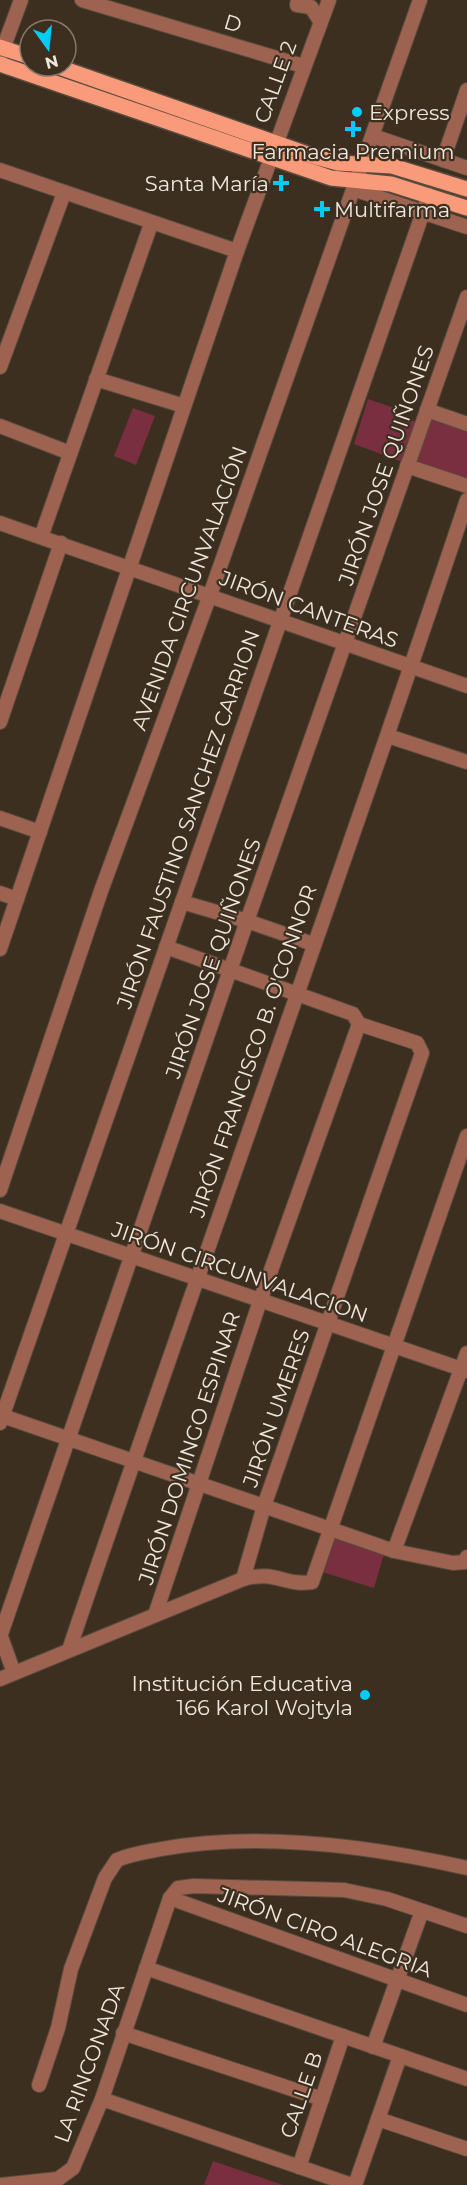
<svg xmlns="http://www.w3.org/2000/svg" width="467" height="2185" viewBox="0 0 467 2185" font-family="Montserrat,sans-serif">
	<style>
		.green { fill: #7a2f40 }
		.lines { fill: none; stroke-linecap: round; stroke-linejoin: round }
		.minor-casing { stroke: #594c3e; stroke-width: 16 }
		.major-casing { stroke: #594c3e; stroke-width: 18 }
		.minor { stroke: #9d6350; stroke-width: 14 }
		.major { stroke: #f99a7a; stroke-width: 15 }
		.poi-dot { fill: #00cbf9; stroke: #3c2f20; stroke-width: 2 }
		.labels { text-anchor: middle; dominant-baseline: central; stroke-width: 4.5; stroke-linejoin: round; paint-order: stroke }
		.street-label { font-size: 21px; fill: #efe7dd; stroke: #3c2f20 }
		.poi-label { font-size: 21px; fill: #efe7dd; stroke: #3c2f20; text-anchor: start }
	</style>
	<rect width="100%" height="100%" fill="#3c2f20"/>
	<g class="green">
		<polygon points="368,399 394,408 393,412 418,423 405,463 354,444"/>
		<polygon points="133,408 155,416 136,465 114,456"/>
		<polygon points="428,416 467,429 467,485 411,464"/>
		<polygon points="332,1538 384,1554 374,1588 322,1572"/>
		<polygon points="213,2161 283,2185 204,2185"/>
	</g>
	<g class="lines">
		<g class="minor-casing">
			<g id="minor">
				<polyline points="82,0 303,66"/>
				<polyline points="298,0 297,5 311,7 320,21"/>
				<polyline points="0,57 21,0"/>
				<polyline points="373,136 467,168"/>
				<polyline points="443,160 467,90"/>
				<polyline points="0,170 237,251"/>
				<polyline points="353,189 467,227"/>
				<polyline points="0,367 64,193"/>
				<polyline points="96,379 184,406"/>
				<polyline points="427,410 467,424"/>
				<polyline points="0,426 70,453"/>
				<polyline points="407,466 467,486"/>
				<polyline points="0,523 467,686"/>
				<polyline points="41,537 151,224"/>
				<polyline points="0,722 61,543"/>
				<polyline points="388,736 467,762"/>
				<polyline points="0,818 40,832"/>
				<polyline points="0,893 17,899"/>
				<polyline points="182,902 247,921 313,944"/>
				<polyline points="166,947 353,1014 359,1024"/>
				<polyline points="0,949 237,251 329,0"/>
				<polyline points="0,1190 101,891 210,595 420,0"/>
				<polyline points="0,1211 467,1371"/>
				<polyline points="0,1415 394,1551 453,1563 465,1562 467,1557"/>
				<polyline points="0,1423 429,195"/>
				<polyline points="394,1551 467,1353"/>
				<polyline points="243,1579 264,1506 422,1053 417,1043 359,1024"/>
				<polyline points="155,1615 260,1301 359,1024"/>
				<polyline points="0,1634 14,1673"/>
				<polyline points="1,1634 247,921 467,297"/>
				<path d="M69 1650C199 1266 339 885 467 500"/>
				<path d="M0 1679 243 1579C276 1570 284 1586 312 1582L467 1136"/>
				<polyline points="170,1898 467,2005"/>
				<polyline points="146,1968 467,2079"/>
				<polyline points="123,2033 322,2099"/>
				<polyline points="373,2047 422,1911"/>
				<path d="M39 2085 58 2028 71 1969 105 1878 117 1860C131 1854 146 1852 161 1849 260 1831 370 1846 467 1868"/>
				<polyline points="102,2099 352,2185"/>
				<polyline points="378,2119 467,2149"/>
				<polyline points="299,2167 343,2036"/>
				<polyline points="0,2185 58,2179 73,2168 102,2099 170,1898 178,1888 194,1886 344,1890 387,1899 467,1926"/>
				<polyline points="355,2185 400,2056"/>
			</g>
		</g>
		<g class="major-casing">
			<g id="major">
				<polyline points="0,47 30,57"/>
				<polyline points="0,64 331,178 391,184 467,208"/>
				<polyline points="56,66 316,157 338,163 392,166 467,189"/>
			</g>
		</g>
		<use href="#minor" class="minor"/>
		<use href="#major" class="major"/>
	</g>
	<g class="poi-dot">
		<circle cx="357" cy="112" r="6"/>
		<path d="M350 120h6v6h6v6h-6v6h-6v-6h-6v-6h6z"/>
		<path d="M278 174h6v6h6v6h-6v6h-6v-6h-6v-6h6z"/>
		<path d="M319 200h6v6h6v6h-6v6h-6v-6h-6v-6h6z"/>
		<circle cx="365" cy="1695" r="6"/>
	</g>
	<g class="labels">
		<g class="street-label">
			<text transform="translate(233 23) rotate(17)">D</text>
			<text transform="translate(275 82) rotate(-70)">CALLE 2</text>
			<text transform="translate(386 465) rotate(-71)">JIRÓN JOSE QUIÑONES</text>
			<text transform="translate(189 588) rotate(-70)">AVENIDA CIRCUNVALACIÓN</text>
			<text transform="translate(309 609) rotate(20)">JIRÓN CANTERAS</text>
			<text transform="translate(188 819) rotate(-71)">JIRÓN FAUSTINO SANCHEZ CARRION</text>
			<text transform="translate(213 958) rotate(-71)">JIRÓN JOSE QUIÑONES</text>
			<text transform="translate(253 1051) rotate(-71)">JIRÓN FRANCISCO B. O'CONNOR</text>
			<text transform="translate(240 1272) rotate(19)">JIRÓN CIRCUNVALACION</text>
			<text transform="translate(276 1408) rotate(-71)">JIRÓN UMERES</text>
			<text transform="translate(189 1448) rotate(-72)">JIRÓN DOMINGO ESPINAR</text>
			<text transform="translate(325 1932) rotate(20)">JIRÓN CIRO ALEGRIA</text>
			<text transform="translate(89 2063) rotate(-70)">LA RINCONADA</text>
			<text transform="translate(301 2095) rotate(-71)">CALLE B</text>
		</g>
		<g class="poi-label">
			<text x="369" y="112">Express</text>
			<text x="353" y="151" text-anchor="middle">Farmacia Premium</text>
			<text x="269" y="183" text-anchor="end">Santa María</text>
			<text x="334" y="209">Multifarma</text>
			<text x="353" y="1683" text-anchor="end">Institución Educativa<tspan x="353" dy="24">166 Karol Wojtyla</tspan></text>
		</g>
	</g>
	<g transform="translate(48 48) rotate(165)"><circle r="28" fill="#3c2f20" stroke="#84796c" stroke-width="1.5"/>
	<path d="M0-4.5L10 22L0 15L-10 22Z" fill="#00cbf9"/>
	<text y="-9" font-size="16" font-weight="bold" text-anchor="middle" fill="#efe7dd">N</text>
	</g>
</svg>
